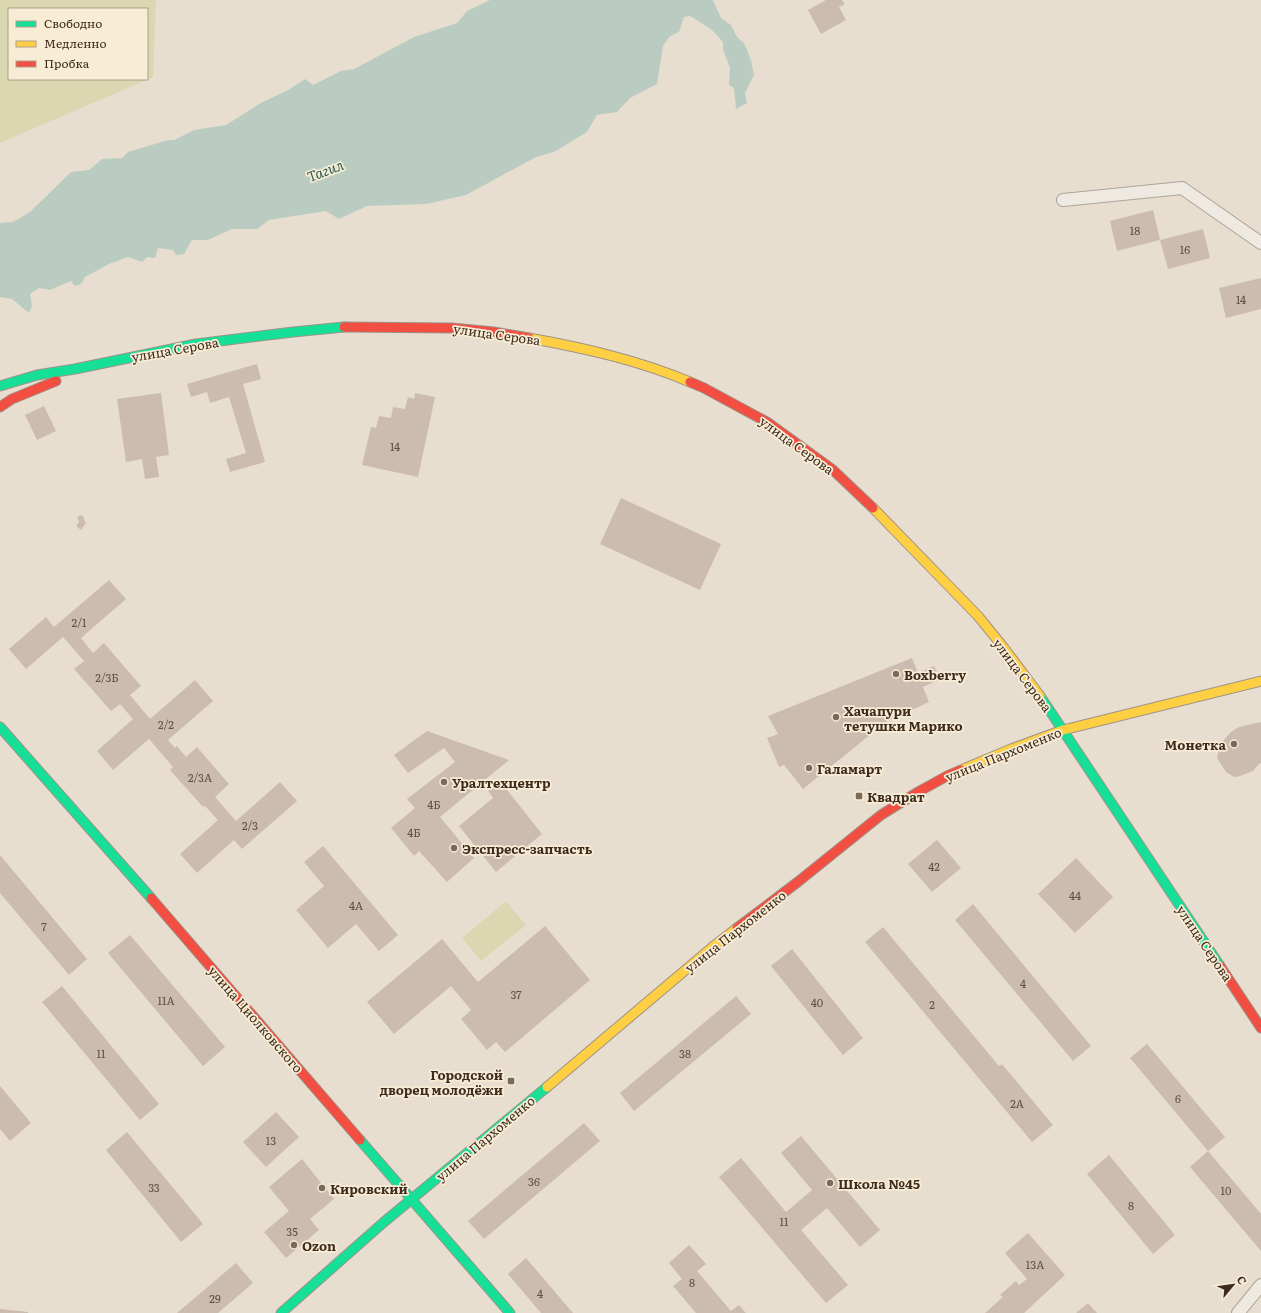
<svg xmlns="http://www.w3.org/2000/svg" width="1261" height="1313" viewBox="0 0 1261 1313" font-family="Literata,serif">
	<style>
		.green { fill: #dad7b1; fill-rule: evenodd }
		.water { fill: #baccc1 }
		.building { fill: #ccbcb0 }
		.lines { fill: none; stroke-linecap: round; stroke-linejoin: round }
		.street-casing { stroke: #ada398; stroke-width: 14 }
		.fast-casing { stroke: #9d9388; stroke-width: 11 }
		.slow-casing { stroke: #9d9388; stroke-width: 11 }
		.jam-casing { stroke: #9d9388; stroke-width: 11 }
		.street { stroke: #efeae1; stroke-width: 12 }
		.fast { stroke: #16e098; stroke-width: 9 }
		.slow { stroke: #ffcf43; stroke-width: 9 }
		.jam { stroke: #f24e42; stroke-width: 9 }
		.poi-dot { fill: #796a5c; stroke: #f8ecd5; stroke-width: 1.5 }
		.labels { text-anchor: middle; dominant-baseline: central; stroke-width: 3.5; stroke-linejoin: round; paint-order: stroke }
		.number-label { font-size: 11px; fill: #614f42 }
		.street-label { font-size: 13px; fill: #3d2b1e; stroke: #f8ecd5 }
		.poi-label { font-size: 13px; font-weight: bold; fill: #3d2b1e; stroke: #f8ecd5; text-anchor: start }
		.water-label { font-size: 14px; font-style: italic; fill: #2d5e57; stroke: #f8ecd5 }
	</style>
	<rect width="100%" height="100%" fill="#e8ded0"/>
	<g class="green">
		<path d="M0 0H156L153 77 0 143ZM9 9H147V79H9Z"/>
		<polygon points="506,901 526,925 481,961 462,938"/>
	</g>
	<polygon class="water" points="490,0 713,0 721,18 731,25 737,37 744,43 751,60 754,75 745,93 747,103 736,109 734,88 729,85 730,68 723,49 723,42 711,29 690,16 684,17 679,32 670,36 663,46 657,84 630,98 617,112 597,115 587,132 554,152 536,157 466,195 426,204 367,206 339,219 326,211 269,220 257,229 232,229 208,240 192,240 184,254 176,255 173,250 158,248 155,258 147,257 142,262 128,257 109,264 85,277 81,284 75,286 71,281 50,290 39,288 30,294 32,306 29,313 12,299 0,297 0,223 13,222 30,212 71,172 89,170 102,159 122,158 128,152 168,140 174,140 194,130 226,125 259,104 290,89 305,79 313,85 341,71 354,69 414,37 457,23 467,11"/>
	<g class="building">
		<polygon points="826,0 842,0 845,4 839,7 846,20 821,34 808,10"/>
		<polygon points="1153,210 1160,240 1117,251 1110,221"/>
		<polygon points="1203,229 1210,258 1168,269 1160,240"/>
		<polygon points="1261,278 1261,309 1226,318 1219,288"/>
		<polygon points="257,364 261,379 243,384 265,462 230,472 226,459 246,453 229,397 210,403 207,392 191,397 187,384"/>
		<polygon points="161,393 169,455 156,457 159,477 145,479 142,459 126,462 117,399"/>
		<polygon points="415,393 435,397 418,477 362,465 371,427 376,428 379,416 391,418 393,407 405,409 408,397 414,399"/>
		<polygon points="44,406 56,431 37,440 25,415"/>
		<polygon points="621,498 721,544 700,590 600,544"/>
		<polygon points="82,515 86,523 81,530 76,526 79,522 77,517"/>
		<polygon points="109,580 126,599 81,638 93,653 104,643 141,686 130,695 150,719 195,680 213,701 168,740 175,748 177,746 186,757 197,747 229,784 215,797 236,821 280,782 297,801 242,849 234,840 197,873 180,854 218,820 205,806 203,807 170,770 173,767 149,739 113,770 97,751 133,719 120,704 111,711 74,669 84,661 63,637 26,669 9,649 46,617 54,627"/>
		<polygon points="912,658 918,673 934,666 940,679 923,687 929,702 886,722 803,789 784,765 779,767 767,738 778,734 768,716"/>
		<polygon points="1261,722 1261,763 1259,764 1253,771 1240,776 1234,777 1226,772 1217,758 1219,749 1222,742 1231,732 1239,727"/>
		<polygon points="427,731 509,760 440,817 474,858 447,882 419,851 414,856 391,828 415,808 407,799 455,762 444,748 408,773 394,755"/>
		<polygon points="500,781 542,834 496,872 459,826 493,798 488,791"/>
		<polygon points="937,840 961,868 932,892 908,864"/>
		<polygon points="323,846 398,935 379,951 356,924 328,948 296,910 324,886 304,862"/>
		<polygon points="0,855 87,959 69,975 0,893"/>
		<polygon points="1076,858 1113,897 1075,933 1038,894"/>
		<polygon points="973,904 1091,1046 1073,1061 955,920"/>
		<polygon points="545,926 590,980 505,1052 496,1042 487,1050 461,1019 471,1010 451,986 394,1034 367,1002 442,939 478,982"/>
		<polygon points="883,927 999,1066 1002,1064 1053,1125 1032,1142 865,942"/>
		<polygon points="130,935 225,1047 203,1066 108,953"/>
		<polygon points="792,949 863,1038 843,1055 771,966"/>
		<polygon points="62,986 159,1104 140,1120 42,1002"/>
		<polygon points="736,996 751,1014 634,1111 620,1093"/>
		<polygon points="1147,1044 1225,1137 1208,1151 1130,1058"/>
		<polygon points="0,1086 31,1123 10,1141 0,1129"/>
		<polygon points="276,1112 299,1137 266,1167 243,1142"/>
		<polygon points="584,1123 600,1141 484,1239 468,1221"/>
		<polygon points="127,1132 203,1224 181,1242 106,1150"/>
		<polygon points="801,1136 880,1230 860,1247 827,1208 801,1230 848,1285 826,1303 719,1177 741,1158 786,1212 812,1190 781,1153"/>
		<polygon points="1208,1151 1261,1214 1261,1251 1190,1167"/>
		<polygon points="1109,1155 1175,1235 1153,1254 1087,1174"/>
		<polygon points="302,1159 334,1199 310,1219 319,1230 286,1258 264,1232 289,1211 269,1187"/>
		<polygon points="1028,1233 1065,1275 1024,1313 985,1313 1003,1297 1000,1295 1016,1281 1019,1285 1027,1279 1005,1253"/>
		<polygon points="689,1245 706,1264 697,1271 731,1311 739,1305 746,1313 696,1313 673,1286 682,1279 669,1263"/>
		<polygon points="526,1258 573,1313 541,1313 508,1274"/>
		<polygon points="236,1263 253,1283 218,1313 177,1313"/>
		<polygon points="1088,1303 1097,1313 1076,1313"/>
		<polygon points="0,1309 28,1312 28,1313 0,1313"/>
	</g>
	<g class="lines">
		<g class="street-casing">
			<g id="street">
				<polyline points="1063,200 1182,188 1261,243"/>
				<polyline points="1238,1313 1261,1285"/>
			</g>
		</g>
		<g class="fast-casing">
			<g id="fast">
				<polyline points="0,386 37,375 75,369 196,344 293,332 344,327"/>
				<polyline points="1040,696 1220,966"/>
				<polyline points="0,727 151,898"/>
				<polyline points="360,1140 510,1313"/>
				<polyline points="281,1313 384,1222 547,1087"/>
			</g>
		</g>
		<g class="slow-casing">
			<g id="slow">
				<path d="M529 338C584 348 638 360 690 382"/>
				<polyline points="873,508 978,616 1004,648 1040,696"/>
				<polyline points="961,770 1011,749 1063,730 1261,681"/>
				<polyline points="547,1087 715,945 737,928"/>
			</g>
		</g>
		<g class="jam-casing">
			<g id="jam">
				<polyline points="344,327 452,328 494,332 529,338"/>
				<polyline points="690,382 704,388 767,422 833,470 873,508"/>
				<polyline points="0,407 12,399 56,381"/>
				<polyline points="151,898 360,1140"/>
				<polyline points="737,928 799,881 881,815 918,792 947,776 961,770"/>
				<polyline points="1220,966 1261,1028"/>
			</g>
		</g>
		<use href="#street" class="street"/>
		<use href="#fast" class="fast"/>
		<use href="#slow" class="slow"/>
		<use href="#jam" class="jam"/>
	</g>
	<g class="poi-dot">
		<circle cx="896" cy="674" r="4"/>
		<circle cx="836" cy="717" r="4"/>
		<circle cx="1234" cy="744" r="4"/>
		<circle cx="809" cy="768" r="4"/>
		<circle cx="444" cy="782" r="4"/>
		<rect x="855" y="792" width="8" height="8" rx="2"/>
		<circle cx="454" cy="848" r="4"/>
		<rect x="507" y="1077" width="8" height="8" rx="2"/>
		<circle cx="830" cy="1183" r="4"/>
		<circle cx="322" cy="1188" r="4"/>
		<circle cx="294" cy="1245" r="4"/>
	</g>
	<g class="labels">
		<g class="number-label">
			<text x="1135" y="230">18</text>
			<text x="1185" y="249">16</text>
			<text x="1241" y="299">14</text>
			<text x="395" y="446">14</text>
			<text x="79" y="622">2/1</text>
			<text x="107" y="677">2/3Б</text>
			<text x="166" y="724">2/2</text>
			<text x="200" y="777">2/3А</text>
			<text x="434" y="804">4Б</text>
			<text x="250" y="825">2/3</text>
			<text x="414" y="832">4Б</text>
			<text x="934" y="866">42</text>
			<text x="1075" y="895">44</text>
			<text x="356" y="905">4А</text>
			<text x="44" y="926">7</text>
			<text x="1023" y="983">4</text>
			<text x="516" y="994">37</text>
			<text x="166" y="1000">11А</text>
			<text x="817" y="1002">40</text>
			<text x="932" y="1004">2</text>
			<text x="101" y="1053">11</text>
			<text x="685" y="1053">38</text>
			<text x="1178" y="1098">6</text>
			<text x="1017" y="1103">2А</text>
			<text x="271" y="1140">13</text>
			<text x="534" y="1181">36</text>
			<text x="154" y="1187">33</text>
			<text x="1226" y="1190">10</text>
			<text x="1131" y="1205">8</text>
			<text x="784" y="1221">11</text>
			<text x="292" y="1231">35</text>
			<text x="1035" y="1264">13А</text>
			<text x="692" y="1282">8</text>
			<text x="540" y="1293">4</text>
			<text x="215" y="1298">29</text>
		</g>
		<g class="street-label">
			<text transform="translate(497 334) rotate(8)">улица Серова</text>
			<text transform="translate(175 349) rotate(-10)">улица Серова</text>
			<text transform="translate(797 445) rotate(36)">улица Серова</text>
			<text transform="translate(1023 675) rotate(53)">улица Серова</text>
			<text transform="translate(1003 754) rotate(-22)">улица Пархоменко</text>
			<text transform="translate(735 931) rotate(-38)">улица Пархоменко</text>
			<text transform="translate(1205 943) rotate(56)">улица Серова</text>
			<text transform="translate(256 1019) rotate(49)">улица Циолковского</text>
			<text transform="translate(485 1138) rotate(-40)">улица Пархоменко</text>
		</g>
		<g class="poi-label">
			<text x="904" y="674">Boxberry</text>
			<text x="844" y="710">Хачапури<tspan x="844" dy="15">тетушки Марико</tspan></text>
			<text x="1226" y="744" text-anchor="end">Монетка</text>
			<text x="817" y="768">Галамарт</text>
			<text x="452" y="782">Уралтехцентр</text>
			<text x="867" y="796">Квадрат</text>
			<text x="462" y="848">Экспресс-запчасть</text>
			<text x="503" y="1074" text-anchor="end">Городской<tspan x="503" dy="15">дворец молодёжи</tspan></text>
			<text x="838" y="1183">Школа №45</text>
			<text x="330" y="1188">Кировский</text>
			<text x="302" y="1245">Ozon</text>
		</g>
		<g class="water-label">
			<text transform="translate(325 170) rotate(-21)">Тагил</text>
		</g>
	</g>
	<rect x="8" y="8" width="140" height="72" fill="#f8ecd5" stroke="#ad9f8c"/>
	<rect x="16" y="21" width="20" height="6" fill="#16e098" stroke="#ad9f8c"/>
	<text x="44" y="28" font-size="12" fill="#3d2b1e">Свободно</text>
	<rect x="16" y="41" width="20" height="6" fill="#ffcf43" stroke="#ad9f8c"/>
	<text x="44" y="48" font-size="12" fill="#3d2b1e">Медленно</text>
	<rect x="16" y="61" width="20" height="6" fill="#f24e42" stroke="#ad9f8c"/>
	<text x="44" y="68" font-size="12" fill="#3d2b1e">Пробка</text>
	<g transform="translate(1233 1285) rotate(61)" stroke="#f8ecd5" stroke-width="3" paint-order="stroke">
	<path d="M0-3L7 15L0 10L-7 15Z" fill="#3d2b1e"/>
	<text y="-6" font-size="11" font-weight="bold" text-anchor="middle" fill="#3d2b1e">С</text>
	</g>
</svg>
